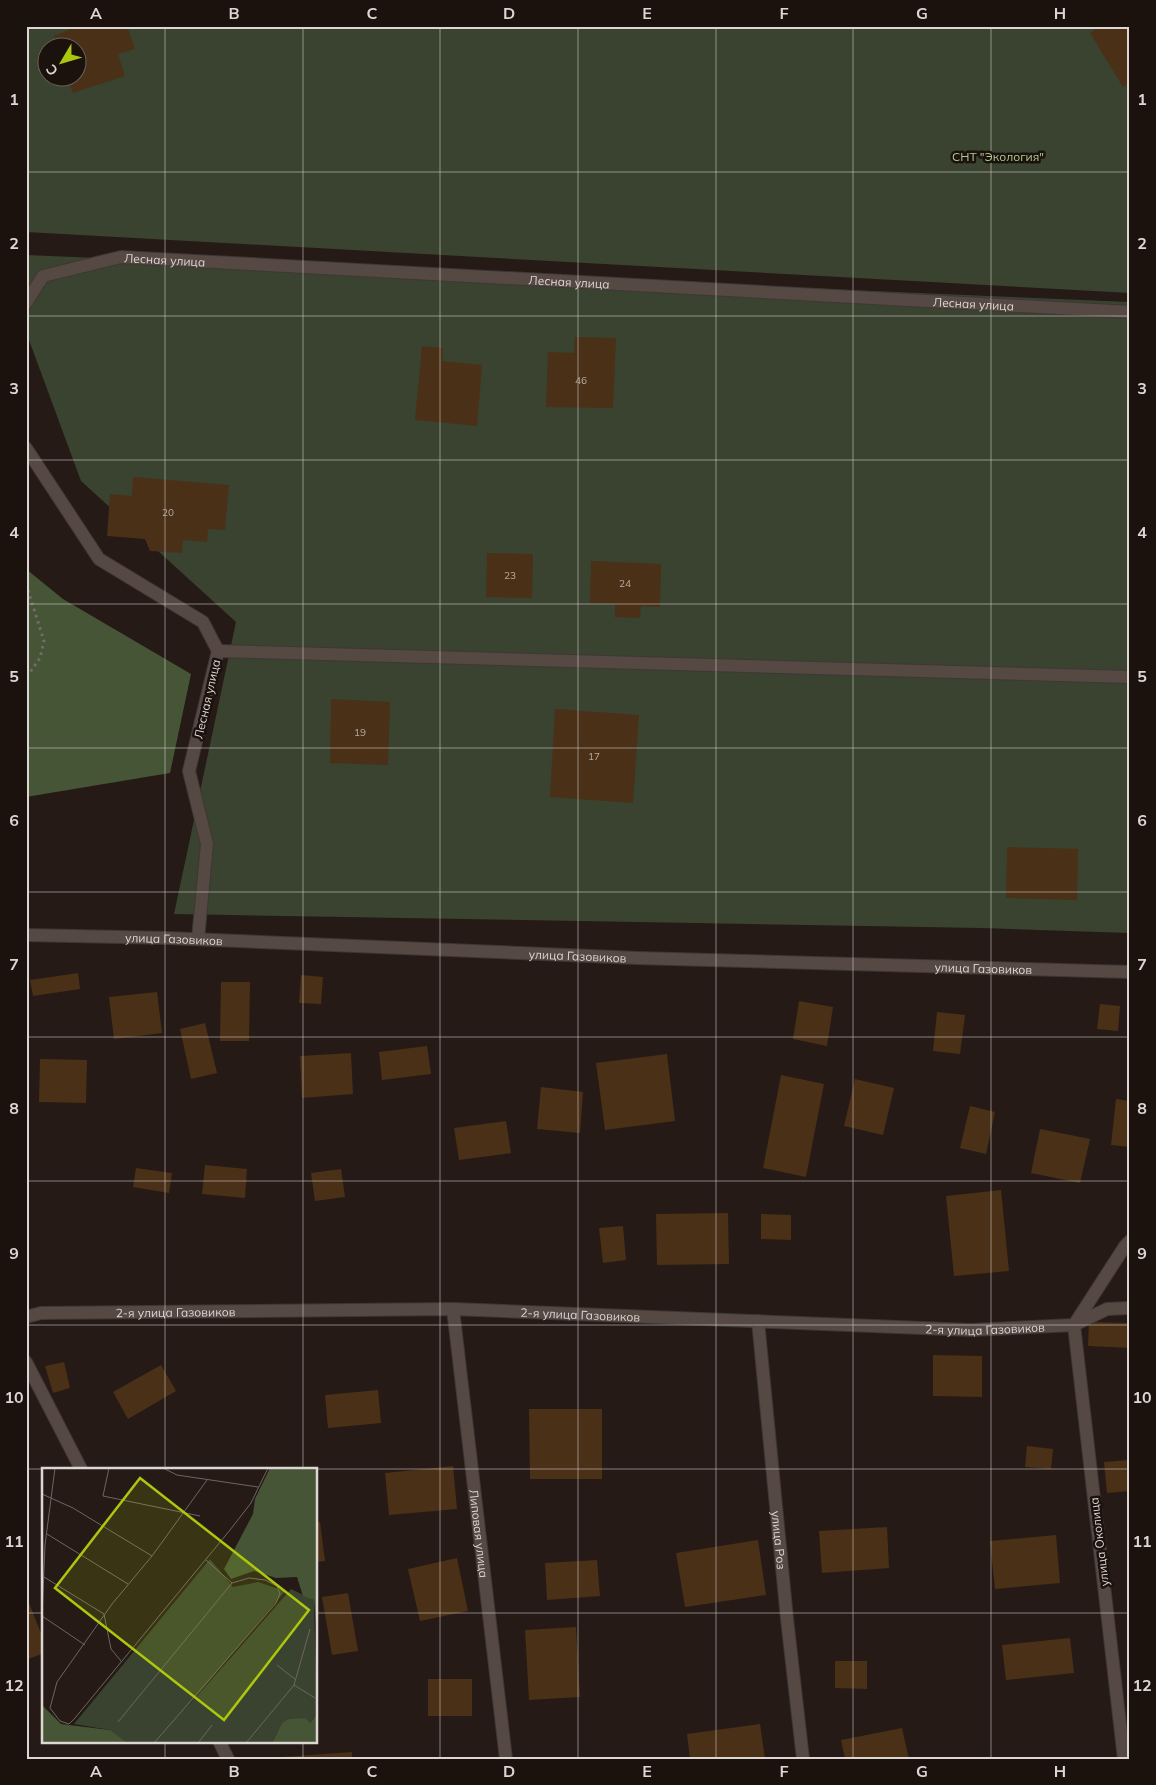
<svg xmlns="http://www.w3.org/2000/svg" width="1156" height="1785" viewBox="0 0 1156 1785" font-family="Mulish,sans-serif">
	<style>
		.green { fill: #39432f; fill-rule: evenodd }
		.forest { fill: #455535 }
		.building { fill: #4a3017 }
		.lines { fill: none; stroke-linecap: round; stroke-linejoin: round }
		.minor-casing { stroke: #3f3735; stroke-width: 14 }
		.path { stroke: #756b68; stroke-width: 3; stroke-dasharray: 2.5 4; stroke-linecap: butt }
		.minor { stroke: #564944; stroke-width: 12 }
		.grid { fill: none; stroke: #ddd6d3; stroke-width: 1; stroke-opacity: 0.55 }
		.labels { text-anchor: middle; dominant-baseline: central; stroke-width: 5; stroke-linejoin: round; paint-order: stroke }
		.number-label { font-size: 10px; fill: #b8aca4 }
		.park-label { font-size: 12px; fill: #adca91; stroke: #1b110d }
		.street-label { font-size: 12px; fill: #ddd6d3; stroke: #1b110d }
		.inset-road { fill: none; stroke: #6f6562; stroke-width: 1 }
		.view { fill: #adc60e; fill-opacity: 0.15; stroke: #adc60e; stroke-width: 2.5 }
		.inset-edge { fill: none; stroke: #ddd6d3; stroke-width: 2.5 }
		.neatline { fill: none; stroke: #ddd6d3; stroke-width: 2 }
		.grid-label { font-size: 16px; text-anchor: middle; font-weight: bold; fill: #ddd6d3 }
	</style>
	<rect width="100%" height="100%" fill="#251a16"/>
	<g class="green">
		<path d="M26 26H1130V293L26 232ZM48 48H78V78H48Z"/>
		<polygon points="26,255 1130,302 1130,933 982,928 174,914 236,622 81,481 26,332"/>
	</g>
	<polygon class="forest" points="26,569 63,599 191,674 170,773 26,797"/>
	<g class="building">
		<polygon points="79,26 127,26 135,49 118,54 125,76 73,93 67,78 78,78 78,48 58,48 54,36"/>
		<polygon points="1101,26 1130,26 1130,83 1123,87 1090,33"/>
		<polygon points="575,337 616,338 613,408 546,407 548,352 574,353"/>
		<polygon points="422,346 443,348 442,361 482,365 477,426 415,420"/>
		<polygon points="133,477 229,485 225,530 208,529 207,542 183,540 182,553 150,551 145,539 107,536 110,494 132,496"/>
		<polygon points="487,553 533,554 532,598 486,597"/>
		<polygon points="591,561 661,564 660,607 641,606 640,618 615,617 615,604 590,603"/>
		<polygon points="331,699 390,702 388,765 330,763"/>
		<polygon points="555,709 639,715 633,803 550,797"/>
		<polygon points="1007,847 1078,849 1077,900 1006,898"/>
		<polygon points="78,973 80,989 33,996 30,980"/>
		<polygon points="301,975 323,977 321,1004 299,1003"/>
		<polygon points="221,982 250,982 249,1041 220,1041"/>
		<polygon points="157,992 162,1033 114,1039 109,997"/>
		<polygon points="799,1001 833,1007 827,1046 793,1039"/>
		<polygon points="1100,1004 1120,1006 1118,1031 1097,1029"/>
		<polygon points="937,1012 965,1015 960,1054 933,1051"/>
		<polygon points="205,1023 217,1073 191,1079 180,1029"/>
		<polygon points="427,1046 431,1074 382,1080 379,1052"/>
		<polygon points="351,1053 353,1094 302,1098 300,1056"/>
		<polygon points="667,1054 675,1121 605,1130 596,1063"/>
		<polygon points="40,1059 87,1060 86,1103 39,1102"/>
		<polygon points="781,1075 824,1084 806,1177 763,1168"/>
		<polygon points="855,1079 894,1088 883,1135 844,1126"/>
		<polygon points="541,1087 583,1092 580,1133 537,1129"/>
		<polygon points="1116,1099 1130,1101 1130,1147 1111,1145"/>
		<polygon points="970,1106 995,1112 986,1154 960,1148"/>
		<polygon points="506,1121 511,1153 459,1160 454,1128"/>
		<polygon points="1040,1129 1090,1139 1080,1183 1031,1173"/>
		<polygon points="205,1165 247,1169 245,1198 202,1194"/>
		<polygon points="136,1168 172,1173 169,1193 133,1187"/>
		<polygon points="341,1169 345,1197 315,1201 311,1173"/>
		<polygon points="1001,1190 1009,1271 954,1276 946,1196"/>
		<polygon points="728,1213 729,1264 657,1265 656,1214"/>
		<polygon points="761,1214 791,1215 791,1240 761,1239"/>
		<polygon points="623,1226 626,1260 603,1263 599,1228"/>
		<polygon points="1089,1322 1130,1323 1130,1348 1088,1346"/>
		<polygon points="933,1355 982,1356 982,1397 933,1396"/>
		<polygon points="64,1362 70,1388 53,1393 45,1366"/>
		<polygon points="161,1365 176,1391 128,1419 113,1392"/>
		<polygon points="378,1390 381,1423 328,1428 325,1395"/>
		<polygon points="529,1409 602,1409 602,1479 530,1479"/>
		<polygon points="1027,1446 1053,1449 1051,1469 1025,1467"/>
		<polygon points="1130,1460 1130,1491 1107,1493 1104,1462"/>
		<polygon points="453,1466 457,1509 389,1515 385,1473"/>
		<polygon points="320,1522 325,1561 316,1562 316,1523"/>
		<polygon points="887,1527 889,1568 822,1573 819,1531"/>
		<polygon points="1056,1535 1060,1583 995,1589 990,1541"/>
		<polygon points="758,1540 766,1595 685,1607 676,1553"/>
		<polygon points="457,1558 468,1611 420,1621 408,1569"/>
		<polygon points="597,1560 600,1596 547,1600 545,1563"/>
		<polygon points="348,1593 358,1651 332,1655 322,1597"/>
		<polygon points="29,1603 44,1641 44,1653 26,1660 26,1604"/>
		<polygon points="576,1627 580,1697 529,1700 525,1630"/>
		<polygon points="1070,1638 1074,1673 1006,1680 1002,1645"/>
		<polygon points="835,1661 867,1661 867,1689 835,1688"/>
		<rect x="428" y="1679" width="44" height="37"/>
		<polygon points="760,1724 765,1759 690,1759 687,1734"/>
		<polygon points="902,1728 909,1759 845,1759 841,1740"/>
		<polygon points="352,1752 352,1759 282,1759 282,1757"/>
	</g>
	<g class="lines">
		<g class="minor-casing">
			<g id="minor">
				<path id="s1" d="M26 303 43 276 121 257 1130 312"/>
				<polyline points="26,448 99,559 203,622 218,651 189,771 207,844 198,939"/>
				<polyline points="218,651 1130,677"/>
				<path id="s2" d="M26 935 168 938 637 958 1130 972"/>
				<path id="s3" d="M453 1309 506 1759"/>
				<path id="s4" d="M26 1317 41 1313 453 1309 971 1330 1074 1325 1107 1309 1130 1308"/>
				<path id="s5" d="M758 1321 787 1619 803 1759"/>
				<polyline points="26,1362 81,1469"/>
				<polyline points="219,1741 228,1759"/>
				<polyline points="1124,1759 1074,1325 1125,1246 1130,1241"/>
			</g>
		</g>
		<polyline class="path" points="26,584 44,641 40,658 26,678"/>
		<use href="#minor" class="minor"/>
	</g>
	<path class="grid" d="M165 26V1469M303 26V1469M440 26V1759M578 26V1759M716 26V1759M853 26V1759M991 26V1759M26 172H1130M26 316H1130M26 460H1130M26 604H1130M26 748H1130M26 892H1130M26 1037H1130M26 1181H1130M26 1325H1130M26 1469H44M316 1469H1130M26 1613H44M316 1613H1130M165 1741V1759M303 1741V1759"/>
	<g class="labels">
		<g class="number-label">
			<text x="581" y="380">46</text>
			<text x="168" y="512">20</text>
			<text x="510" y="575">23</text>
			<text x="625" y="583">24</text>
			<text x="360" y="732">19</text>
			<text x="594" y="756">17</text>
		</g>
		<g class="park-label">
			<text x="998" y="156">СНТ "Экология"</text>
		</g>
		<g class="street-label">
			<text stroke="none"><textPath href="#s1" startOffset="156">Лесная улица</textPath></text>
			<text stroke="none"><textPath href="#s1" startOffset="561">Лесная улица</textPath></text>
			<text stroke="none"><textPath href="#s1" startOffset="966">Лесная улица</textPath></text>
			<text transform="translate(207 699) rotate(-77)">Лесная улица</text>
			<text stroke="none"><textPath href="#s2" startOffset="148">улица Газовиков</textPath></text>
			<text stroke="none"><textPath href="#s2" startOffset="552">улица Газовиков</textPath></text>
			<text stroke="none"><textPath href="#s2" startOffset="958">улица Газовиков</textPath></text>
			<text stroke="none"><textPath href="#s4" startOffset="150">2-я улица Газовиков</textPath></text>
			<text stroke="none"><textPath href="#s4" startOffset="555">2-я улица Газовиков</textPath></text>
			<text stroke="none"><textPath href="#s4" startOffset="960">2-я улица Газовиков</textPath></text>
			<text stroke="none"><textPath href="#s3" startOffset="226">Липовая улица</textPath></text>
			<text stroke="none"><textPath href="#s5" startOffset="220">улица Роз</textPath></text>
			<text transform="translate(1099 1542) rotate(-97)">улица Околица</text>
		</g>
	</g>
	<g transform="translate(42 1468)">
		<rect width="275" height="275" fill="#251a16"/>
		<path d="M168 91 191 119 216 114 243 123 142 243 249 121 272 132 275 246 268 255H240L230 275H69L68 262 32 256Z" fill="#39432f"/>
		<path d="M228 0H275V169L272 132 261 128 255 109 234 110 212 103 189 111 182 101 211 46 213 31ZM0 237 19 256 68 262 85 275H0ZM275 246V275H230L240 255 247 251 263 250 268 255Z" fill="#455535"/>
		<path class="inset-road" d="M13 0 3 77 0 148 43 177M67 0 61 28 158 48M121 0 135 7 216 19M165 12 110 88 70 136 15 214 8 240 18 253 27 256 33 250 188 62 209 35 226 0M0 26 31 40 110 88M5 66 86 116M2 109 62 146 69 181 79 193M235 197 254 212M252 217 273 230M76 254 190 115M112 275 234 135 238 126 235 118 223 112 207 110 190 115 164 92M156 275 170 257M204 275 252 217 268 161"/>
		<path class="view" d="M98 10 267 142 182 252 13 120Z"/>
		<rect width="275" height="275" class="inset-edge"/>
	</g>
	<rect width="1156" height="1785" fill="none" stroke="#1b110d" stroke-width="55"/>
	<g transform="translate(62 62) rotate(232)"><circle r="24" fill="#1b110d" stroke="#69605c"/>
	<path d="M0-4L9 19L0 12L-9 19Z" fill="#adc60e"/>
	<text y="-8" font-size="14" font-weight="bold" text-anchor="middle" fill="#ddd6d3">С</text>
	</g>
	<rect x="28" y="28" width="1100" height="1730" class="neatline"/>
	<g class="grid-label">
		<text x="96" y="19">A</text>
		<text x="234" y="19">B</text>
		<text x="372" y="19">C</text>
		<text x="509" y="19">D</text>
		<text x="647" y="19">E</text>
		<text x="784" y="19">F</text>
		<text x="922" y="19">G</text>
		<text x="1060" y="19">H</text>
		<text x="14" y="105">1</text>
		<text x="1142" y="105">1</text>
		<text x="14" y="249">2</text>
		<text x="1142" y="249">2</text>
		<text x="14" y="394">3</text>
		<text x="1142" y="394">3</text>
		<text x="14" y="538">4</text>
		<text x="1142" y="538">4</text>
		<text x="14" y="682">5</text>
		<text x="1142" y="682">5</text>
		<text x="14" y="826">6</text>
		<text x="1142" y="826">6</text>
		<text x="14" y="970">7</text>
		<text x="1142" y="970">7</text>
		<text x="14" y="1114">8</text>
		<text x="1142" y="1114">8</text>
		<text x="14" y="1259">9</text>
		<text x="1142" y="1259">9</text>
		<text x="14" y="1403">10</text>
		<text x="1142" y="1403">10</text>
		<text x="14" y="1547">11</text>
		<text x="1142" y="1547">11</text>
		<text x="14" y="1691">12</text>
		<text x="1142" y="1691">12</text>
		<text x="96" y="1777">A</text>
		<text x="234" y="1777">B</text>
		<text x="372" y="1777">C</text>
		<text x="509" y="1777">D</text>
		<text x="647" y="1777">E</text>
		<text x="784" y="1777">F</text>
		<text x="922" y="1777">G</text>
		<text x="1060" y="1777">H</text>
	</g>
</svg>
